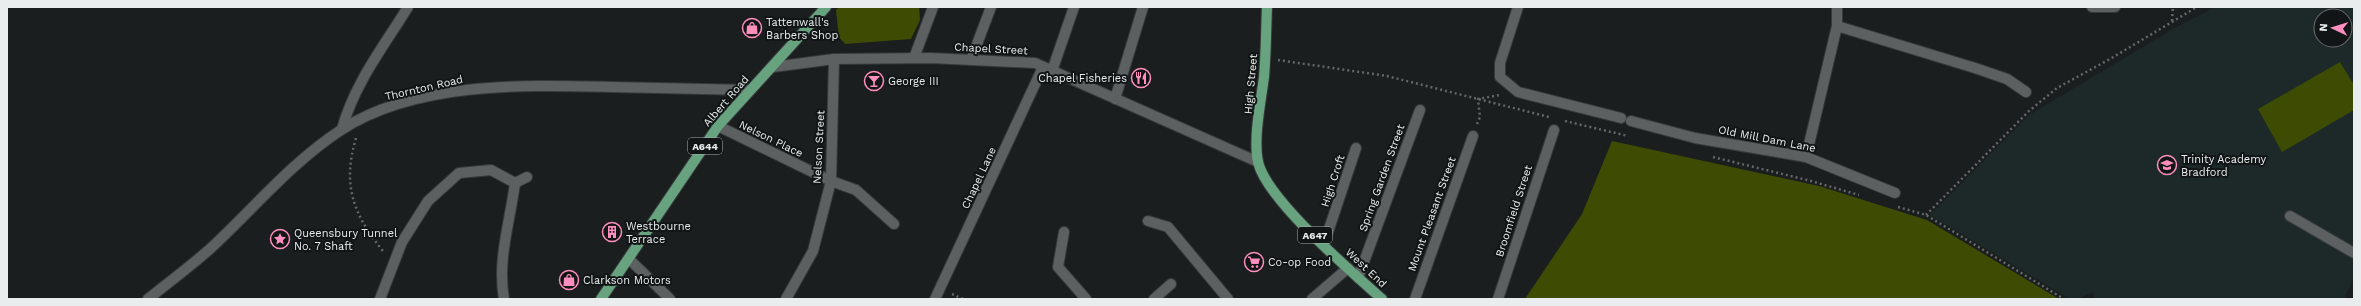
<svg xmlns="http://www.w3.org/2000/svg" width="2361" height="306" viewBox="0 0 2361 306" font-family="'Work Sans',sans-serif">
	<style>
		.built { fill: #1d2928; fill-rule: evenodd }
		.green { fill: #3d4c02 }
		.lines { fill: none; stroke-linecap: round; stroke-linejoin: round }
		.minor-casing { stroke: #373a3a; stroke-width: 12 }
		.major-casing { stroke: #373a3a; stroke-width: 12 }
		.path { stroke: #646767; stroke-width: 2.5; stroke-dasharray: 2 3; stroke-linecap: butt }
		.minor { stroke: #5c6060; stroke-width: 10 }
		.major { stroke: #68a380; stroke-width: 10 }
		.labels { text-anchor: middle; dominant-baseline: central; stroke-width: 4; stroke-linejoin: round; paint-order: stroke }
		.shield { fill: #111515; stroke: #a9acac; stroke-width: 1 }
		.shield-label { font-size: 10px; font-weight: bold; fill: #eaeded }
		.poi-label { font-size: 11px; fill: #eaeded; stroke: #111515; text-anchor: start }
		.street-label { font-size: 11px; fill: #eaeded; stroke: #111515 }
	</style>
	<rect width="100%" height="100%" fill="#1a1e1e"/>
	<path class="built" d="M2215 7H2354V277L2344 299H2096L2092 292 2077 299H2070L1930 215 2029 115 2173 29ZM2321 16H2345V40H2321Z"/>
	<g class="green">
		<polygon points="839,7 919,7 920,20 911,39 845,44 839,37 836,10"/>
		<polygon points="2340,62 2354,85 2354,110 2282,152 2258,109"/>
		<polygon points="1612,141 1819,186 1927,220 2059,299 1525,299 1582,214"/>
	</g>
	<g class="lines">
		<g class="minor-casing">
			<g id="minor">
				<polyline points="1518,7 1500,63 1500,77 1518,92 1621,118"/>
				<polyline points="2092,7 2115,7"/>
				<polyline points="1837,26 1975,68 2007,79 2026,92"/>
				<polyline points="914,58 933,7"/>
				<polyline points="971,60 991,7"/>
				<polyline points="773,67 834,59 931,58 1035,63 1258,162"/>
				<polyline points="1052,71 1074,7"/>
				<polyline points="1115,99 1143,7"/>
				<polyline points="1631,121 1695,138 1806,157 1895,193"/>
				<polyline points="718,126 831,181 856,190 894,224"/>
				<path d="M342 129C354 84 384 46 408 7"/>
				<polyline points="1806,157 1837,26 1837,7"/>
				<polyline points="515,183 527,177"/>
				<polyline points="2290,216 2354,253"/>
				<polyline points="1148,221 1168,227 1228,299"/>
				<polyline points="1064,232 1058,267 1086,299"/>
				<polyline points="1324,244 1356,148"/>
				<polyline points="629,259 670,299"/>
				<polyline points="1358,278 1420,110"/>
				<path d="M148 299C169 282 191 266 211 248 254 208 292 162 341 130 416 81 526 85 611 87 658 88 704 89 750 90"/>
				<path d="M380 299 402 242 428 201 459 173 491 170 515 183C510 222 497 260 504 299"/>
				<polyline points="786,299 813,251 831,181 834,59"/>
				<polyline points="935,299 1043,67"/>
				<polyline points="1154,299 1171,284"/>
				<polyline points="1312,299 1348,268"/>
				<polyline points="1415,299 1473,136"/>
				<polyline points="1498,299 1554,130"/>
			</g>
		</g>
		<g class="major-casing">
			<g id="major">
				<path d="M1267 7C1266 30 1266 54 1264 77 1261 101 1253 138 1258 162 1267 200 1351 271 1382 299"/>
				<polyline points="601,299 718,126 826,7"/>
			</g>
		</g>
		<g class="path">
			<polyline points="2172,21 2173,7"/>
			<polyline points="1278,60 1387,76 1549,117"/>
			<polyline points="1565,121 1628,136"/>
			<polyline points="1477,124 1480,117 1478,99 1500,95"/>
			<path d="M356 138C342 185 353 214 383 251"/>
			<polyline points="1713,157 1811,181 1859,195"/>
			<polyline points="1898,207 1926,215 2064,299"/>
			<polyline points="1926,215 2029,111 2057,88 2110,59 2197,7"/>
			<polyline points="952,294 963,299"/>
		</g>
		<use href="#minor" class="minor"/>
		<use href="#major" class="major"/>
	</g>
	<defs>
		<g id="shop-ring" transform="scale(1)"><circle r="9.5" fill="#111515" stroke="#fe8ebd" stroke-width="1.5"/><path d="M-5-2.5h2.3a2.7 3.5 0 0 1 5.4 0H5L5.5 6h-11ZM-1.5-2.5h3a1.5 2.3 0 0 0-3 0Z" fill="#fe8ebd"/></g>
		<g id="restaurant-ring" transform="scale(1)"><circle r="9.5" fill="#111515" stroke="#fe8ebd" stroke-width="1.5"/><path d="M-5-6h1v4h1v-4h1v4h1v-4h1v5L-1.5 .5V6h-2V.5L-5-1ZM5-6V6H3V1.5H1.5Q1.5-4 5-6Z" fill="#fe8ebd"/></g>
		<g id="bar-ring" transform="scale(1)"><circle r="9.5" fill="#111515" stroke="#fe8ebd" stroke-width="1.5"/><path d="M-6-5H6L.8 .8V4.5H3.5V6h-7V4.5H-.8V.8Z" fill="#fe8ebd"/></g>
		<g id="school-ring" transform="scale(1)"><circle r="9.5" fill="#111515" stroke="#fe8ebd" stroke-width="1.5"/><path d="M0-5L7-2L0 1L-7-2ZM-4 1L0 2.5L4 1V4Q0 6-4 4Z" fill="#fe8ebd"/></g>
		<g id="building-ring" transform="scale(1)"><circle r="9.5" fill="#111515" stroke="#fe8ebd" stroke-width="1.5"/><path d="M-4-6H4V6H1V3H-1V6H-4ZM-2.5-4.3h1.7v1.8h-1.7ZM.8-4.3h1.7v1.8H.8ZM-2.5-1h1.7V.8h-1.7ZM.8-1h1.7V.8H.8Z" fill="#fe8ebd"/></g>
		<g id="sight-ring" transform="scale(1)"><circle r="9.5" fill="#111515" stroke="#fe8ebd" stroke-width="1.5"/><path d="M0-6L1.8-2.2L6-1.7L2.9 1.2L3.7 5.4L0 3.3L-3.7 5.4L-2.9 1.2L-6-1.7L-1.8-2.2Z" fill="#fe8ebd"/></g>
		<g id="supermarket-ring" transform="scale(1)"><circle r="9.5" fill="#111515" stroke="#fe8ebd" stroke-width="1.5"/><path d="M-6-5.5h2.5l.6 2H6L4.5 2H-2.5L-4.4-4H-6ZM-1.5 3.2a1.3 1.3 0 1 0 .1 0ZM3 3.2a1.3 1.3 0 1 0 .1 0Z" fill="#fe8ebd"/></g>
	</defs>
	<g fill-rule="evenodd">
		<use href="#shop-ring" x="752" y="28"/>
		<use href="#restaurant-ring" x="1141" y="78"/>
		<use href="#bar-ring" x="874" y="81"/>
		<use href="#school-ring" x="2167" y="165"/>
		<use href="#building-ring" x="612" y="232"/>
		<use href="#sight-ring" x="280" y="239"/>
		<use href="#supermarket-ring" x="1254" y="262"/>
		<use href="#shop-ring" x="569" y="280"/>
	</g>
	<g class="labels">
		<g class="shield">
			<rect x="688" y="138" width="34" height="16" rx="3"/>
			<rect x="1298" y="227" width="34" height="16" rx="3"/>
		</g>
		<g class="shield-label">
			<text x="705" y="146">A644</text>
			<text x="1315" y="235">A647</text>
		</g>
		<g class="poi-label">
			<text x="766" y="22">Tattenwall's<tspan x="766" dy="13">Barbers Shop</tspan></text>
			<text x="1127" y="78" text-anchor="end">Chapel Fisheries</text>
			<text x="888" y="81">George III</text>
			<text x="2181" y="159">Trinity Academy<tspan x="2181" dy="13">Bradford</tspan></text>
			<text x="626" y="226">Westbourne<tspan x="626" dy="13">Terrace</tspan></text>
			<text x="294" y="233">Queensbury Tunnel<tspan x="294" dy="13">No. 7 Shaft</tspan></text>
			<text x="1268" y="262">Co-op Food</text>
			<text x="583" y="280">Clarkson Motors</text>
		</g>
		<g class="street-label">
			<text transform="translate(991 49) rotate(3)">Chapel Street</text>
			<text transform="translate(1251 84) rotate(-85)">High Street</text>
			<text transform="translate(424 88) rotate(-13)">Thornton Road</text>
			<text transform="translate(726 101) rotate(-49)">Albert Road</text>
			<text transform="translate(771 139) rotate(26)">Nelson Place</text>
			<text transform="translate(1767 139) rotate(11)">Old Mill Dam Lane</text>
			<text transform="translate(819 147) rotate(-87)">Nelson Street</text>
			<text transform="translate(979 178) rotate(-65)">Chapel Lane</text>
			<text transform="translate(1382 178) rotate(-70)">Spring Garden Street</text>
			<text transform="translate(1333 181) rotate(-72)">High Croft</text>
			<text transform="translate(1514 211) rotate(-72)">Broomfield Street</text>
			<text transform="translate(1432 214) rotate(-70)">Mount Pleasant Street</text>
			<text transform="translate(1366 268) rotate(43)">West End</text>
		</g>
	</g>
	<rect width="2361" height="306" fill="none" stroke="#eaeded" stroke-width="16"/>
	<g transform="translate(2333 28) rotate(274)"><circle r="19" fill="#111515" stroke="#686b6b"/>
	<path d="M0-3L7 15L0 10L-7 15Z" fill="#fe8ebd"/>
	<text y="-6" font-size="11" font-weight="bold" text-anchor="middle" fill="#eaeded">N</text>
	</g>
</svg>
